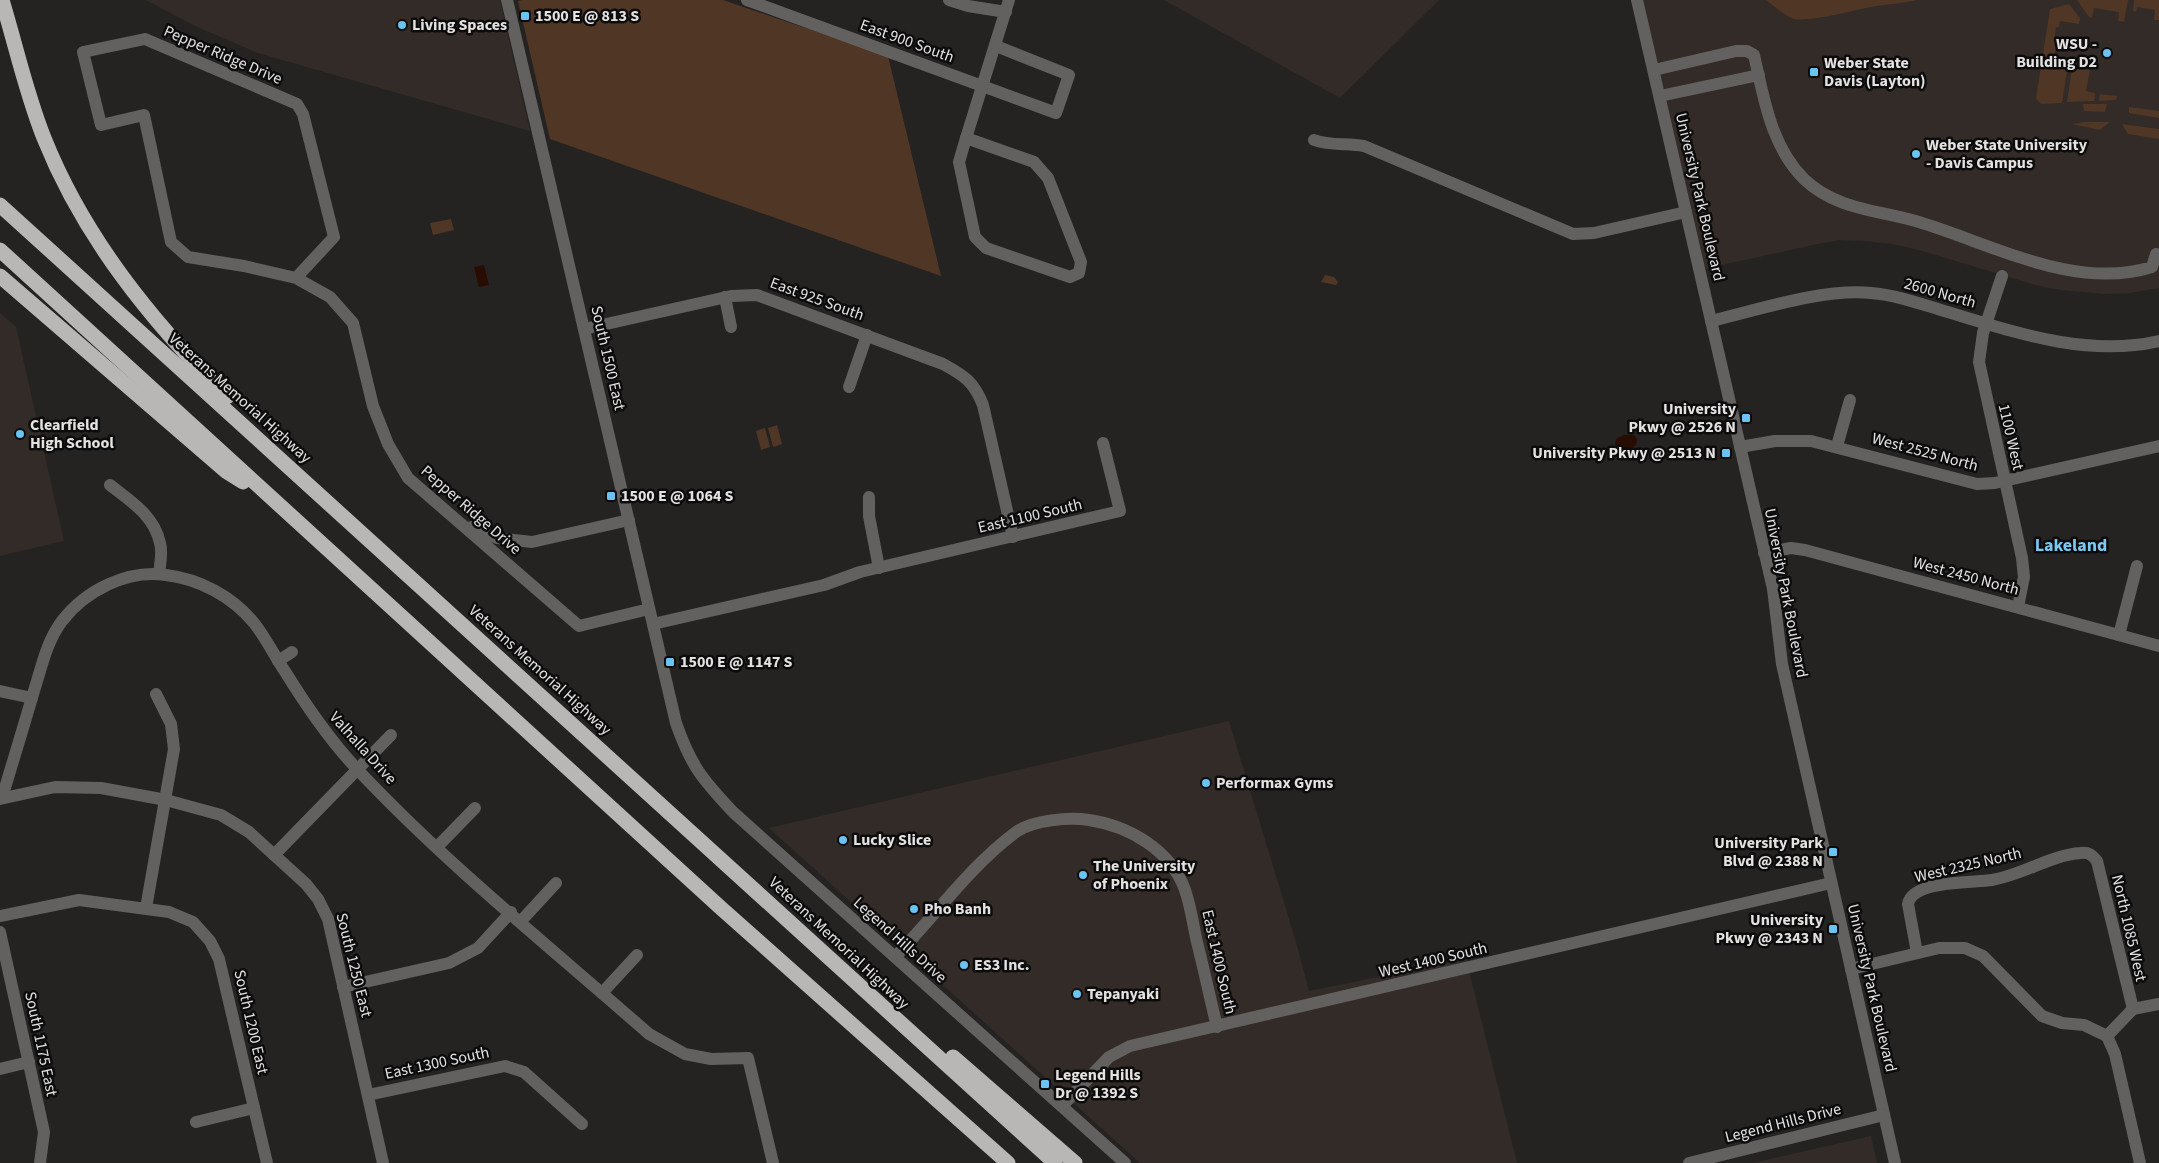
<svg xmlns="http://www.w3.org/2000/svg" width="2159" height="1163" viewBox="0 0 2159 1163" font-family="'Source Sans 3',sans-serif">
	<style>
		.built { fill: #332b27 }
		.green { fill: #503625 }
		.water { fill: #280c00 }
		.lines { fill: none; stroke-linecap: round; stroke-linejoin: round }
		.minor { stroke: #626160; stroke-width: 12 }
		.highway { stroke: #b9b7b5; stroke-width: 15 }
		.poi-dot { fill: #6bc3f2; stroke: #0d0c0c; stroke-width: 2 }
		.labels { text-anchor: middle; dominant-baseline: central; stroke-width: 5; stroke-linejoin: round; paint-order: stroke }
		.poi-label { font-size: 16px; font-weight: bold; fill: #e4e2e1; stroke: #0d0c0c; text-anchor: start }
		.street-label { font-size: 16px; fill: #e4e2e1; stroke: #0d0c0c }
		.neighbourhood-label { font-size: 18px; font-weight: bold; fill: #79c9f4; stroke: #0d0c0c }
	</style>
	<rect width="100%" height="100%" fill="#252322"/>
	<g class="built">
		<polygon points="146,0 500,0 530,131 258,53 193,25"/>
		<polygon points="1164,0 1439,0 1340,98"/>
		<polygon points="1637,0 2159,0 2159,288 2129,293 2105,294 2061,290 2039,286 1919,250 1892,244 1865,241 1839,240 1813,245 1699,270"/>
		<polygon points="0,313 16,327 64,541 0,556"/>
		<polygon points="1229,721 1296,942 1309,991 1466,959 1517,1163 1140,1163 769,828"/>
		<polygon points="1871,1136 1877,1163 1753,1163"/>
	</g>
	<g class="green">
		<polygon points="522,0 723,0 888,56 941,276 550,139 518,1"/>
		<path d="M1766 0H1917C1901 4 1886 4 1871 7 1854 10 1805 24 1791 18 1783 14 1774 6 1766 0Z"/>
		<polygon points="2077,0 2128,0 2124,22 2118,21 2119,12 2094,8 2092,18 2089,17"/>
		<polygon points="2134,0 2159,0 2159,20 2154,20 2155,10 2137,7 2136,12 2133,11"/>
		<polygon points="2069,4 2080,18 2079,24 2060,21 2059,27 2056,27 2054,41 2057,42 2053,64 2065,66 2064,70 2067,71 2062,103 2041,104 2036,98 2050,9"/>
		<polygon points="2072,68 2090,70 2086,91 2095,93 2094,101 2067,102"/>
		<polygon points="2100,94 2117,96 2116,100 2099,101"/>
		<polygon points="2083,104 2107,104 2105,112 2084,111"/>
		<polygon points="2129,107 2159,111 2159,118 2129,113"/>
		<polygon points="2085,122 2110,122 2100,130 2072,124"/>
		<polygon points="2122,124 2159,129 2159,139 2128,134"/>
		<polygon points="451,219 454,230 433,235 430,223"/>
		<polygon points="1325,275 1334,277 1338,282 1336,285 1321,282"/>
		<polygon points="777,425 782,444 773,447 768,428"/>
		<polygon points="765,428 770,447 761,450 756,431"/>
	</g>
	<g class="water">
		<polygon points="484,265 489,285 479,287 474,267"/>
		<polygon points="1624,435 1634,435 1637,439 1636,445 1628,450 1618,449 1615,445 1616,439"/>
	</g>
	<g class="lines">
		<g class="minor">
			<path d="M507 0 676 723C691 766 702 779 733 812L1125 1163"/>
			<polyline points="747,0 1056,113 1069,75 996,46"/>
			<polyline points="949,0 968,6 1006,12"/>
			<polyline points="1637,0 1773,589 1782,664 1895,1163"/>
			<path d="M1654 70 1736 51H1747L1754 55C1764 99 1771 146 1804 179 1836 210 1879 210 1919 222 1992 244 2075 291 2152 267L2156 254"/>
			<polyline points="1660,96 1759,75"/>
			<polygon points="966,138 1034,162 1048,178 1081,262 1079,273 1070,277 986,248 975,237 959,162"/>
			<polyline points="966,138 1009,0"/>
			<path d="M1314 140C1330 146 1347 143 1364 146L1573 234 1594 233 1686 212"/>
			<polyline points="2002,276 1983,333 1979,362 2022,558 2024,577 2018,607"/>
			<polyline points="296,278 334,237 303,114 297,104 145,39 83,52 101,125 144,115 171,242 188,257 244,266 296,278 330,297 353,323 373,406 388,444 408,478 579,626 649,609"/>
			<polyline points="725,297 731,327"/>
			<path d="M1711 321C1758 310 1823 288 1871 293 1895 295 1918 303 1941 310 2011 331 2085 358 2159 341"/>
			<path d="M584 329 731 296 757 295 943 364C965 376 974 382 983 405L1013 537"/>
			<polyline points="849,387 867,335"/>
			<polyline points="1837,446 1850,400"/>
			<polyline points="1740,447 1775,441 1811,441 1977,484 1995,483 2159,446"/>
			<path d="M110 485C130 501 154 515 160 543 163 552 160 564 159 574"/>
			<polyline points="869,497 869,516 879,568"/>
			<polyline points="471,527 497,538 532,542 629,520"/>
			<polyline points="1764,553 1791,548 1805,550 2159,646"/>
			<polyline points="653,624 824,585 860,572 1120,511 1103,443"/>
			<polyline points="2119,635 2137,566"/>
			<polyline points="278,661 292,652"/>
			<polyline points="0,691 32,698"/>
			<path d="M2 798C12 764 23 729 33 694 41 670 46 642 62 621 85 591 127 569 166 575 199 579 232 596 254 623 266 638 275 657 286 673 307 707 329 739 356 768 446 864 550 947 649 1034L685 1054 711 1059 748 1058 773 1163"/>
			<polyline points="0,799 55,787 101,788 166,800 221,815 249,832 306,884 318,899 328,919 383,1163"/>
			<polyline points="437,847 475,808"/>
			<polyline points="274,855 391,735"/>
			<polyline points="146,908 174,749 171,724 156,694"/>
			<polyline points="0,916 79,900 169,912 193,922 210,941 219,959 267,1163"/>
			<polyline points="521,921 556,883"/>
			<polyline points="0,932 44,1132 40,1163"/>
			<path d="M1917 953 1908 904C1913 880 1971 883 1992 880 2023 875 2050 855 2081 853 2089 852 2092 855 2097 861L2133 1009"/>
			<path d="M895 957C935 916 970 866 1016 832 1033 820 1069 817 1089 820 1129 826 1171 850 1185 890 1191 907 1193 925 1197 942 1204 970 1210 998 1217 1027"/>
			<polyline points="1851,969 1939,948 1965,948 1983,956 2042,1016 2062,1023 2084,1025 2107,1036"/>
			<polyline points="343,987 449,963 478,948 511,912"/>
			<polyline points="602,993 637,955"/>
			<polyline points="2107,1036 2115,1054 2140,1163"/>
			<polyline points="2107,1036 2133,1009 2159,1004"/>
			<polyline points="0,1069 29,1062"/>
			<polyline points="368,1095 505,1066 524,1072 582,1124"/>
			<polyline points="1062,1106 1109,1057 1130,1046 1831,883"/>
			<polyline points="196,1122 254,1108"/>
			<polyline points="1689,1163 1884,1115"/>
		</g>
		<g class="highway">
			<path d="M2 0C16 46 26 93 44 138 84 238 151 320 227 397"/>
			<polyline points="0,205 1055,1163"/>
			<polyline points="0,250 722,909 1008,1163"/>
			<polyline points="0,276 227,472 243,482"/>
			<polyline points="953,1057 1075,1163"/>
		</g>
	</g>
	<g class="poi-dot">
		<rect x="520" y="11" width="10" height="10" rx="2.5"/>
		<circle cx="402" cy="25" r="5"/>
		<circle cx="2107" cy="53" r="5"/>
		<rect x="1809" y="67" width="10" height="10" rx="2.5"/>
		<circle cx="1916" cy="154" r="5"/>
		<rect x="1741" y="413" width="10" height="10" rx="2.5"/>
		<circle cx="20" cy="434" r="5"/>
		<rect x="1721" y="448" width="10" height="10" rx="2.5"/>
		<rect x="606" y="491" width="10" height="10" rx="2.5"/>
		<rect x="665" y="657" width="10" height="10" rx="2.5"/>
		<circle cx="1206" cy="783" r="5"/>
		<circle cx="843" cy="840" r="5"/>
		<rect x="1828" y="847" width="10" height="10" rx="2.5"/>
		<circle cx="1083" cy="875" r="5"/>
		<circle cx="914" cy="909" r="5"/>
		<rect x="1828" y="924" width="10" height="10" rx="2.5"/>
		<circle cx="964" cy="965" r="5"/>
		<circle cx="1077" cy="994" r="5"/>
		<rect x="1040" y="1079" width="10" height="10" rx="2.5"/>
	</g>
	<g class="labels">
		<g class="poi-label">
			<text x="535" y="16">1500 E @ 813 S</text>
			<text x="412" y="25">Living Spaces</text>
			<text x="2097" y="44" text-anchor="end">WSU -<tspan x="2097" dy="18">Building D2</tspan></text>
			<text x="1824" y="63">Weber State<tspan x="1824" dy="18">Davis (Layton)</tspan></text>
			<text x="1926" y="145">Weber State University<tspan x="1926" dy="18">- Davis Campus</tspan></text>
			<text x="1736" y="409" text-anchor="end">University<tspan x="1736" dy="18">Pkwy @ 2526 N</tspan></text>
			<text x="30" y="425">Clearfield<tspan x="30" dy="18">High School</tspan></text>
			<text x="1716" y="453" text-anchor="end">University Pkwy @ 2513 N</text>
			<text x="621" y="496">1500 E @ 1064 S</text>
			<text x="680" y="662">1500 E @ 1147 S</text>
			<text x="1216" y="783">Performax Gyms</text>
			<text x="853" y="840">Lucky Slice</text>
			<text x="1823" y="843" text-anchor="end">University Park<tspan x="1823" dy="18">Blvd @ 2388 N</tspan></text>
			<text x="1093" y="866">The University<tspan x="1093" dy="18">of Phoenix</tspan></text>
			<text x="924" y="909">Pho Banh</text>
			<text x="1823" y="920" text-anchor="end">University<tspan x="1823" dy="18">Pkwy @ 2343 N</tspan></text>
			<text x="974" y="965">ES3 Inc.</text>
			<text x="1087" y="994">Tepanyaki</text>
			<text x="1055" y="1075">Legend Hills<tspan x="1055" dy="18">Dr @ 1392 S</tspan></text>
		</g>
		<g class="street-label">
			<text transform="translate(907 41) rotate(20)">East 900 South</text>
			<text transform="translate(223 55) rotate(23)">Pepper Ridge Drive</text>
			<text transform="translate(1700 197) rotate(77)">University Park Boulevard</text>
			<text transform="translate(1940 293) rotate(16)">2600 North</text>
			<text transform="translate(817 299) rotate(20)">East 925 South</text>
			<text transform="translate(608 358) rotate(77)">South 1500 East</text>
			<text transform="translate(240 398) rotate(42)">Veterans Memorial Highway</text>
			<text transform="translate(2011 437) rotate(77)">1100 West</text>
			<text transform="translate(1925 452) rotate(15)">West 2525 North</text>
			<text transform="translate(471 510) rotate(41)">Pepper Ridge Drive</text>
			<text transform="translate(1030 516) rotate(-13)">East 1100 South</text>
			<text transform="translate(1966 576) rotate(15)">West 2450 North</text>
			<text transform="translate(1786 593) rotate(79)">University Park Boulevard</text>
			<text transform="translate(540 670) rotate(42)">Veterans Memorial Highway</text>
			<text transform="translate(363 748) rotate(48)">Valhalla Drive</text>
			<text transform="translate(1968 865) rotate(-13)">West 2325 North</text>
			<text transform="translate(2129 928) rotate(77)">North 1085 West</text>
			<text transform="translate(900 940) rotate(42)">Legend Hills Drive</text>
			<text transform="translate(839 943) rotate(43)">Veterans Memorial Highway</text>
			<text transform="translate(1433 960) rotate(-13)">West 1400 South</text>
			<text transform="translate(1219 962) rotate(77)">East 1400 South</text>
			<text transform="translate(354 965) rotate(76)">South 1250 East</text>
			<text transform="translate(1872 988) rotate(77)">University Park Boulevard</text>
			<text transform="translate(251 1022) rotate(77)">South 1200 East</text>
			<text transform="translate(41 1044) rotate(78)">South 1175 East</text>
			<text transform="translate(437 1063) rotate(-12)">East 1300 South</text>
			<text transform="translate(1783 1123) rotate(-14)">Legend Hills Drive</text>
		</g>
		<g class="neighbourhood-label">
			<text x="2071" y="545">Lakeland</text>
		</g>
	</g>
</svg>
